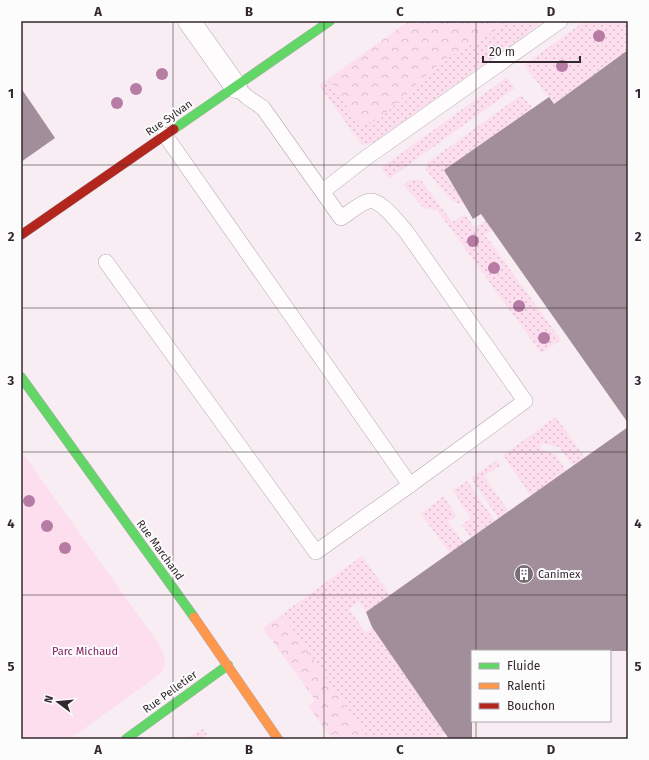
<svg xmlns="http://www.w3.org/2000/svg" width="649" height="760" viewBox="0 0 649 760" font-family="'Fira Sans',sans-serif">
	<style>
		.grass { fill: url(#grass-dots) }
		.forest { fill: url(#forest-crowns) }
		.park { fill: #fcdeef }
		.building { fill: #a28e9a }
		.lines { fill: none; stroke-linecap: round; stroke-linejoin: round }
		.lane-casing { stroke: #b2a8ad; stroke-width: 16 }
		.street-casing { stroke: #b2a8ad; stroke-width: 23 }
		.fast-casing { stroke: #b2a8ad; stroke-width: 10 }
		.slow-casing { stroke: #b2a8ad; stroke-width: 10 }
		.jam-casing { stroke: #b2a8ad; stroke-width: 10 }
		.lane { stroke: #fefcfd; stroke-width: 15 }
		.street { stroke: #fefcfd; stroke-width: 22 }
		.fast { stroke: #63d668; stroke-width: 9 }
		.slow { stroke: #ff974d; stroke-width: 9 }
		.jam { stroke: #b3261e; stroke-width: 9 }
		.tree { fill: #b77ca4 }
		.grid { fill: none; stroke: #34282f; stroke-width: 1; stroke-opacity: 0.55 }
		.labels { text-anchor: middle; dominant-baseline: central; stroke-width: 4; stroke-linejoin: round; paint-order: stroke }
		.street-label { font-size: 11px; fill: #34282f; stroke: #fcfcfc }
		.poi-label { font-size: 11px; fill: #34282f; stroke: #fcfcfc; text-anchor: start }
		.park-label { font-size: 11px; fill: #821f63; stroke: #fcfcfc }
		.neatline { fill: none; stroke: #34282f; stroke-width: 1.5 }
		.grid-label { font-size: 13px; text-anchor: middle; font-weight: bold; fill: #34282f }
	</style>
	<defs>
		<pattern id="grass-dots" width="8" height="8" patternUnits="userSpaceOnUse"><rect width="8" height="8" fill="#fcdeef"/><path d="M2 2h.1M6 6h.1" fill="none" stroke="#d9becd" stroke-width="1.8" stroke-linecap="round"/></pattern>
		<pattern id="forest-crowns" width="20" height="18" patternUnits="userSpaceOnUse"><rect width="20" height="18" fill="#fcdeef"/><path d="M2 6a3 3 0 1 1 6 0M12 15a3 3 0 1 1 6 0" fill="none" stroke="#d9becd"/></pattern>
	</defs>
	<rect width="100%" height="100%" fill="#f8edf3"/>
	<g class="grass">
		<polygon points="512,21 544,21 373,143 362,145 319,85 328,79 360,125 379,119 442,61"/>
		<polygon points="585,21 628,21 628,50 554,104 524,65"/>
		<polygon points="507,77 515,88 389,179 381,168"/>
		<polygon points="521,95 533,108 444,170 463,202 459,204 451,200 426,170 427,163"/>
		<polygon points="411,179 421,180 452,222 465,215 474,227 486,221 492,230 485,235 561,340 541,353 437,210 424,208 403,185"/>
		<polygon points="556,417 585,458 573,466 559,447 541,443 540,449 555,454 566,471 531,496 503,455"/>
		<polygon points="497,460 501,465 484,476 509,512 499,519 471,478"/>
		<polygon points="467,481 495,521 471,538 462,525 471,518 453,490"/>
		<polygon points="444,496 456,516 448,522 464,543 450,553 421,514"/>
		<polygon points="362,556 390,595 366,612 359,601 349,609 366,633 372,627 445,733 438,739 368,739 281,615"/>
		<polygon points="203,729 207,734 199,739 185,739"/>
	</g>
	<g class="forest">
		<polygon points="409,21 512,21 442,61 379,119 360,125 328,79"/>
		<polygon points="281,615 290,626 368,739 332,739 308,706 315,700 263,628"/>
	</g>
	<path class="park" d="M21 451 161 647C165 658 167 664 161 673L70 739H21Z"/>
	<g class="building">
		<polygon points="628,50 628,423 481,214 473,219 444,170 549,97 554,104"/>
		<polygon points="21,88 55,138 21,162"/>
		<polygon points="628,427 628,651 472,651 472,739 449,739 372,627 366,612"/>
	</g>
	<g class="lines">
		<g class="lane-casing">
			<g id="lane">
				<path d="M165 135 410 485 525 401 405 230C397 222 381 199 369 201 360 203 349 213 341 218L263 108 247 97 236 87"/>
				<polyline points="323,191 367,157 560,21"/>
				<polyline points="106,262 316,552 410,485"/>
			</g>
		</g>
		<g class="street-casing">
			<polyline id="street" points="189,21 236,87"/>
		</g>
		<g class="fast-casing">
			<g id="fast">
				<polyline points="174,129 330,21"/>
				<polyline points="21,377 194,617"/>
				<polyline points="126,739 228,665"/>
			</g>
		</g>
		<g class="slow-casing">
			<polyline id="slow" points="194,617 278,739"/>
		</g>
		<g class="jam-casing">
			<polyline id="jam" points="21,235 174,129"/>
		</g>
		<use href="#lane" class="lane"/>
		<use href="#street" class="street"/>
		<use href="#fast" class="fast"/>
		<use href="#slow" class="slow"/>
		<use href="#jam" class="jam"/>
	</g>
	<g class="tree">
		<circle cx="599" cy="36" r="6"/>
		<circle cx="562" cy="66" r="6"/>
		<circle cx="162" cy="74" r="6"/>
		<circle cx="136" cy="89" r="6"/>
		<circle cx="117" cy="103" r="6"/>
		<circle cx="473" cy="241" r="6"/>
		<circle cx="494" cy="268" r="6"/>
		<circle cx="519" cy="306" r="6"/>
		<circle cx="544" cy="338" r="6"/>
		<circle cx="29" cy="501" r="6"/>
		<circle cx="47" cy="526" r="6"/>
		<circle cx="65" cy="548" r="6"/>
	</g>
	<path class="grid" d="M173 21V739M324 21V739M476 21V651M21 165H628M21 308H628M21 452H628M21 595H628M476 721V739"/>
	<defs>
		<g id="building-disc" transform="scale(1)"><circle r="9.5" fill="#796d74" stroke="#fcfcfc"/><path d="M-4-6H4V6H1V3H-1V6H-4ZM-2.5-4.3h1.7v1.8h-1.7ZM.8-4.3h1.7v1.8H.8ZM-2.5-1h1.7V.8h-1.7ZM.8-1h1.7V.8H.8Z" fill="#fff"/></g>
	</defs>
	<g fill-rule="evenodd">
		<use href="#building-disc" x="524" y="574"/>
	</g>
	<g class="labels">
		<g class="street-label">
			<text transform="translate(169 118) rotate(-35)">Rue Sylvan</text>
			<text transform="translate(160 550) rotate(54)">Rue Marchand</text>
			<text transform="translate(170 692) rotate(-36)">Rue Pelletier</text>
		</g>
		<g class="poi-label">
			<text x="538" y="574">Canimex</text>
		</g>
		<g class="park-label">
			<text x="85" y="651">Parc Michaud</text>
		</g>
	</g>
	<rect width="649" height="760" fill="none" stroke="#fcfcfc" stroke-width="44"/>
	<rect x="471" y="650" width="140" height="72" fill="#fcfcfc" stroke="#aca7aa"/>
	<rect x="479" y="663" width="20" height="6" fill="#63d668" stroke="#aca7aa"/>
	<text x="507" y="670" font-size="12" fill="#34282f">Fluide</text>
	<rect x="479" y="683" width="20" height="6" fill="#ff974d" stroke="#aca7aa"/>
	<text x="507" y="690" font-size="12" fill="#34282f">Ralenti</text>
	<rect x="479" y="703" width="20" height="6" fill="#b3261e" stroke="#aca7aa"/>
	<text x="507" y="710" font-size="12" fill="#34282f">Bouchon</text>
	<g transform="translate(58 702) rotate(286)" stroke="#fcfcfc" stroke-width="3" paint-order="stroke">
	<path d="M0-3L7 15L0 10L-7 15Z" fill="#34282f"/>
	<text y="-6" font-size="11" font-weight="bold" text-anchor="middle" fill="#34282f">N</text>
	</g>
	<path d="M483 56v6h97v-6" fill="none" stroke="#34282f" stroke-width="2"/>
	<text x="489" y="56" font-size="12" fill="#34282f" stroke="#fcfcfc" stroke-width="3" paint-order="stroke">20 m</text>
	<rect x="22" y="22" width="605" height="716" class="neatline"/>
	<g class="grid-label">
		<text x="98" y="16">A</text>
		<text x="249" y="16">B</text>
		<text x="400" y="16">C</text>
		<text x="551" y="16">D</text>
		<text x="11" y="98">1</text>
		<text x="638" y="98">1</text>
		<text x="11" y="241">2</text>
		<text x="638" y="241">2</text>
		<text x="11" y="385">3</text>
		<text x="638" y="385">3</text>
		<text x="11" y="528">4</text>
		<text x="638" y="528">4</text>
		<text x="11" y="671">5</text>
		<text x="638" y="671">5</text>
		<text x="98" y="754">A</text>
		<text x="249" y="754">B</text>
		<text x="400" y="754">C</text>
		<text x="551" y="754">D</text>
	</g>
</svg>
